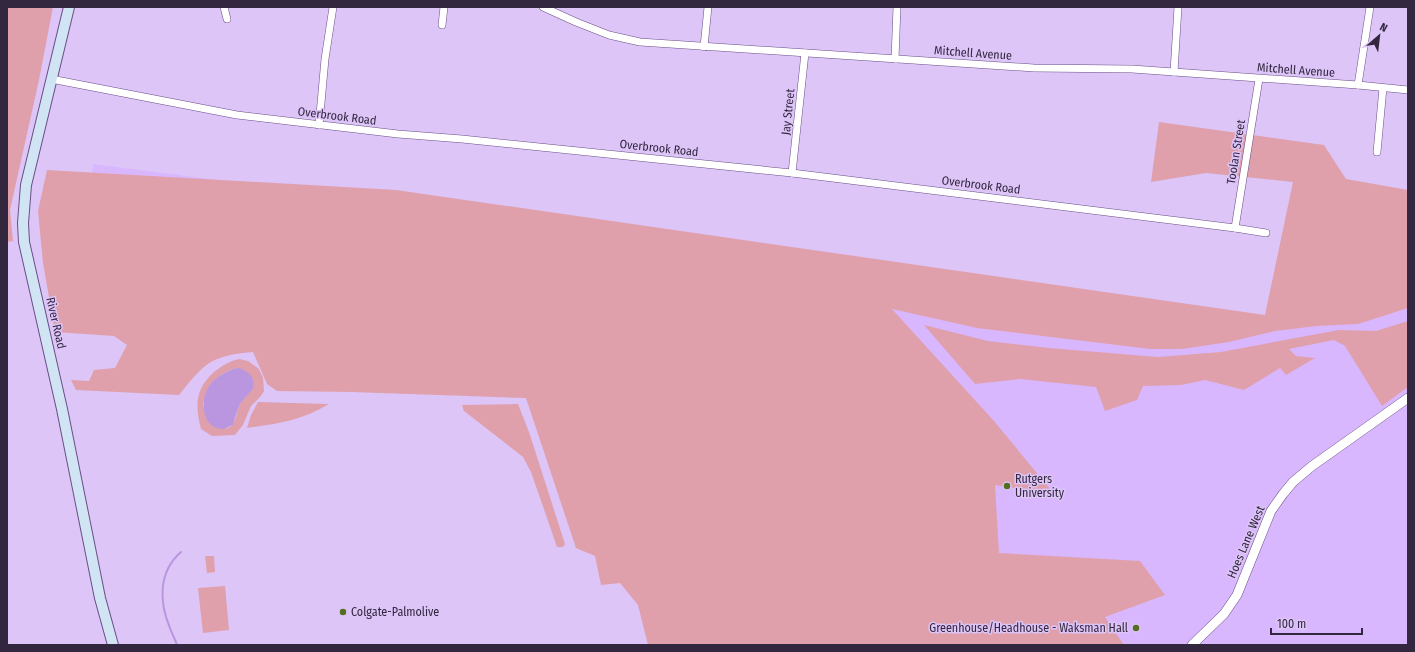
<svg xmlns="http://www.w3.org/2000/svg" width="1415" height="652" viewBox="0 0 1415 652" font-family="'Fira Sans Condensed',sans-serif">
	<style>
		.built { fill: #d9b7fe }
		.green { fill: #dfa0ac; fill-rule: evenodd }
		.water { fill: #ba96e1 }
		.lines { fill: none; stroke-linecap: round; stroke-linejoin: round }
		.stream { stroke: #ba96e1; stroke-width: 2 }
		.minor-casing { stroke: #6a4e86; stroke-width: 8 }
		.tertiary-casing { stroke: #6a4e86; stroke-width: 10 }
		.secondary-casing { stroke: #6a4e86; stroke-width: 12 }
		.minor { stroke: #fff; stroke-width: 7 }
		.tertiary { stroke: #fff; stroke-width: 9 }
		.secondary { stroke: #d1e4f4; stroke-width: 10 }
		.poi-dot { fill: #546e21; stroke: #ddc5f8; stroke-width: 1.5 }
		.labels { text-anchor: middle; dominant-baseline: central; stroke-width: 3; stroke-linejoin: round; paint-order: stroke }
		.street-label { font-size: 12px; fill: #332740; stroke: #ddc5f8 }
		.poi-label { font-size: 12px; fill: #332740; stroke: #ddc5f8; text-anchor: start }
	</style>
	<rect width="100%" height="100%" fill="#ddc5f8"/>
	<polygon class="built" points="93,164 981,278 1268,318 1408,191 1408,645 649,645 561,326 84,247"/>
	<g class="green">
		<polygon points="7,7 53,7 39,80 10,210 13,241 7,242"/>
		<path d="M1159 122 1324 145 1346 179 1408 190V308L1358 324 1317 326 1275 331 1229 342 1182 349H1150L977 328 892 309 994 421 1055 495 995 485 999 553 1140 561 1165 595 1105 617 1124 645H648L638 605 620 583 601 585 595 556 576 548 526 398 351 392 277 391 267 384 253 352C239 353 224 355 211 362 200 368 187 385 179 395L76 390 71 380 89 381 94 370 115 368 127 345 114 336 55 332 43 263 38 211 47 170 396 190 1265 315 1293 182 1206 173 1151 182Z"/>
		<polygon points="1408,321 1408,387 1382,406 1345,346 1334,340 1289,349 1296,356 1315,358 1286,375 1280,368 1244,390 1205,380 1181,385 1143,386 1137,400 1105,411 1096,387 1020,379 975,384 924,325 988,341 1049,348 1158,357 1221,352 1339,330 1376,331"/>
		<path d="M239 359 248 361 259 369 263 378 264 391 260 397 251 406 243 425 235 435 212 436 201 429C195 406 195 389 214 372 222 366 229 361 239 359ZM237 368 250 392C247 396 242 400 240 404 238 408 237 413 236 417 230 437 216 426 206 418L203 403 221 375 230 370Z"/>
		<path d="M258 402 329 404C303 420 277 424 247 428L251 415Z"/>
		<polygon points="518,404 529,432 565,544 563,547 557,547 531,472 523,457 464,411 462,405"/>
		<polygon points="205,556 214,556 215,572 207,573"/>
		<polygon points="225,586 229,630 203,633 198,588"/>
	</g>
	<path class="water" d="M237 368C247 369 258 379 252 390 248 395 243 399 240 404 237 410 235 419 233 425 229 426 226 429 222 429 201 427 200 400 209 386 216 377 226 371 237 368Z"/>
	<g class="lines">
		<path class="stream" d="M177 645C175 639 172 634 170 628 159 602 158 572 181 552"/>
		<g class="minor-casing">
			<g id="minor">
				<polyline points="224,7 227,19"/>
				<polyline points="543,7 576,22 609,35 640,42 1034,68 1132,69 1358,85 1408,90"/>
				<polyline points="442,25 444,7"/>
				<polyline points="704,47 708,7"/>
				<polyline points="895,59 897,7"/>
				<polyline points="1174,72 1178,7"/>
				<polyline points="51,79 237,115 398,134 462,139 792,173 1235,228 1266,233"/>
				<polyline points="1358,85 1370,7"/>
				<polyline points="319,125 325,59 333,7"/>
				<polyline points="1377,152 1383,88"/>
				<polyline points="792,173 805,53"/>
				<polyline points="1235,228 1259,79"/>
			</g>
		</g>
		<g class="tertiary-casing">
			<polyline id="tertiary" points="1192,645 1224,614 1237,595 1271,511 1283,494 1293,482 1312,466 1408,398"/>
		</g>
		<g class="secondary-casing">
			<polyline id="secondary" points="69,7 26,185 23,223 24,242 62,409 100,598 113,645"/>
		</g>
		<use href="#minor" class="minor"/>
		<use href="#tertiary" class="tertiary"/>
		<use href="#secondary" class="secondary"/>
	</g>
	<g class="poi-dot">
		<circle cx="1007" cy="486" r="4"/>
		<circle cx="343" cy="612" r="4"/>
		<circle cx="1136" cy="628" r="4"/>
	</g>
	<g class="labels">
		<g class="street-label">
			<text transform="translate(973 53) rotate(4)">Mitchell Avenue</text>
			<text transform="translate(1296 70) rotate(4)">Mitchell Avenue</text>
			<text transform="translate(788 112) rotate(-84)">Jay Street</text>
			<text transform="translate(337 116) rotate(7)">Overbrook Road</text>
			<text transform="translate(659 148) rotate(6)">Overbrook Road</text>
			<text transform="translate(1236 152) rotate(-81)">Toolan Street</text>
			<text transform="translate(981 185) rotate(7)">Overbrook Road</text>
			<text transform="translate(56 323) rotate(77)">River Road</text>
			<text transform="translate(1246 542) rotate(-67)">Hoes Lane West</text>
		</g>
		<g class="poi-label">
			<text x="1015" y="479">Rutgers<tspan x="1015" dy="14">University</tspan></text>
			<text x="351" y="612">Colgate-Palmolive</text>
			<text x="1128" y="628" text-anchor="end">Greenhouse/Headhouse - Waksman Hall</text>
		</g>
	</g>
	<rect width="1415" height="652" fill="none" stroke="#332740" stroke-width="16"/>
	<g transform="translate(1379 36) rotate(28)" stroke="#ddc5f8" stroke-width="3" paint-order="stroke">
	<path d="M0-3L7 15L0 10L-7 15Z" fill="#332740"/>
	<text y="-6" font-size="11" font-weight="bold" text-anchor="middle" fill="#332740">N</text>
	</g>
	<path d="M1271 628v6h91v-6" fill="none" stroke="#332740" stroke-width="2"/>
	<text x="1277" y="628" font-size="12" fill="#332740" stroke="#ddc5f8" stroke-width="3" paint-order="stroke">100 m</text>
</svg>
